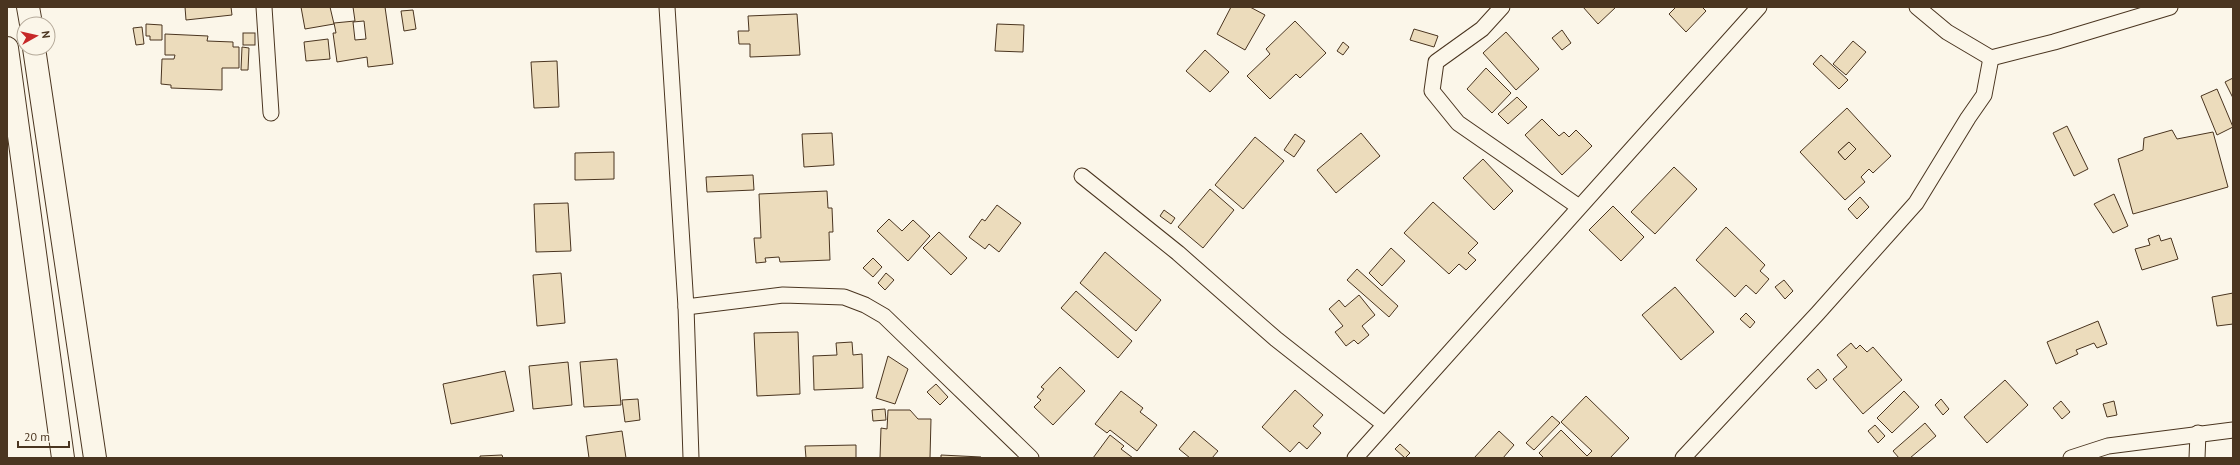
<svg xmlns="http://www.w3.org/2000/svg" width="2240" height="465" viewBox="0 0 2240 465" font-family="'PT Sans',sans-serif">
	<style>
		.building { fill: #ecdcbc; stroke: #4a3520; fill-rule: evenodd }
		.lines { fill: none; stroke-linecap: round; stroke-linejoin: round }
		.minor-casing { stroke: #4a3520; stroke-width: 17 }
		.primary-casing { stroke: #4a3520; stroke-width: 24 }
		.minor { stroke: #fbf6e9; stroke-width: 15 }
		.primary { stroke: #fbf6e9; stroke-width: 22 }
	</style>
	<rect width="100%" height="100%" fill="#fbf6e9"/>
	<g class="building">
		<polygon points="185,7 231,7 232,15 186,20"/>
		<polygon points="301,7 330,7 334,24 305,29"/>
		<path d="M353 7H385L393 64 368 67 367 57 337 62 333 33H336L334 23 355 21ZM364 21 366 39 355 40 353 22Z"/>
		<polygon points="1231,7 1250,7 1265,15 1245,50 1217,34"/>
		<polygon points="1583,7 1616,7 1598,24"/>
		<polygon points="1676,7 1702,7 1706,11 1686,32 1669,14"/>
		<polygon points="413,10 416,29 404,31 401,11"/>
		<polygon points="797,14 800,55 750,57 750,44 739,44 738,31 749,31 748,16"/>
		<polygon points="1295,21 1326,53 1300,78 1296,74 1270,99 1247,76 1270,54 1266,49"/>
		<polygon points="146,24 162,25 162,40 150,40 150,36 146,36"/>
		<polygon points="997,24 1024,25 1023,52 995,51"/>
		<polygon points="142,27 144,44 136,45 133,28"/>
		<polygon points="1414,29 1438,36 1434,47 1410,40"/>
		<polygon points="1562,30 1571,43 1562,50 1552,38"/>
		<polygon points="1506,32 1539,69 1516,90 1483,53"/>
		<rect x="243" y="33" width="12" height="12"/>
		<polygon points="165,34 208,36 207,41 233,42 233,47 239,47 239,68 222,68 222,90 171,88 171,85 161,84 162,59 174,59 175,55 165,55"/>
		<polygon points="328,39 330,59 306,61 304,42"/>
		<polygon points="1853,41 1866,52 1846,75 1833,64"/>
		<polygon points="1343,42 1349,47 1343,55 1337,51"/>
		<polygon points="242,47 249,48 248,70 241,70"/>
		<polygon points="1205,50 1229,72 1210,92 1186,71"/>
		<polygon points="1821,55 1848,80 1839,89 1813,64"/>
		<polygon points="557,61 559,107 534,108 531,62"/>
		<polygon points="1486,68 1511,93 1492,113 1467,89"/>
		<polygon points="2233,78 2233,98 2225,82"/>
		<polygon points="2217,89 2233,127 2217,135 2201,96"/>
		<polygon points="1517,97 1527,107 1508,124 1498,114"/>
		<path d="M1847 108 1891 156 1873 173 1869 169 1861 177 1865 182 1845 200 1800 152ZM1849 142 1856 149 1845 160 1838 152Z"/>
		<polygon points="1542,119 1559,136 1564,132 1569,137 1576,130 1592,146 1562,175 1525,135"/>
		<polygon points="2067,126 2088,169 2074,176 2053,133"/>
		<polygon points="2172,130 2177,139 2213,132 2228,187 2133,214 2118,159 2143,150 2144,138"/>
		<polygon points="832,133 834,165 804,167 802,134"/>
		<polygon points="1361,133 1380,156 1336,193 1317,170"/>
		<polygon points="1295,134 1305,141 1294,157 1284,150"/>
		<polygon points="1255,137 1284,161 1243,209 1215,185"/>
		<polygon points="1849,142 1856,149 1845,160 1838,152"/>
		<polygon points="614,152 614,179 575,180 575,153"/>
		<polygon points="1483,159 1513,191 1494,210 1463,178"/>
		<polygon points="1674,167 1697,189 1655,234 1631,212"/>
		<polygon points="753,175 754,190 707,192 706,177"/>
		<polygon points="1210,189 1234,210 1203,248 1178,227"/>
		<polygon points="827,191 828,208 832,208 833,232 829,232 830,260 780,262 779,257 765,258 766,262 756,263 754,238 761,238 759,194"/>
		<polygon points="2114,194 2128,226 2113,233 2094,204"/>
		<polygon points="1860,197 1869,207 1857,219 1848,209"/>
		<polygon points="1433,202 1478,243 1468,253 1476,260 1466,270 1459,264 1449,274 1404,233"/>
		<polygon points="568,203 571,251 536,252 534,204"/>
		<polygon points="997,205 1021,223 999,252 989,244 985,249 969,237 982,219 985,221"/>
		<polygon points="1613,206 1644,237 1621,261 1589,230"/>
		<polygon points="1164,210 1175,218 1171,224 1160,216"/>
		<polygon points="889,219 902,231 913,220 930,236 908,261 877,231"/>
		<polygon points="1726,227 1765,265 1760,271 1769,279 1756,294 1746,285 1735,297 1696,260"/>
		<polygon points="939,232 967,258 951,275 923,248"/>
		<polygon points="2159,235 2161,241 2171,238 2178,259 2142,270 2135,249 2150,245 2148,239"/>
		<polygon points="1391,248 1405,261 1382,286 1369,273"/>
		<polygon points="1105,252 1161,300 1136,331 1080,283"/>
		<polygon points="873,258 882,267 873,277 863,268"/>
		<polygon points="1357,269 1398,306 1389,317 1347,280"/>
		<polygon points="561,273 565,323 537,326 533,275"/>
		<polygon points="886,273 894,280 885,290 878,283"/>
		<polygon points="1784,280 1793,291 1785,299 1775,287"/>
		<polygon points="1675,287 1714,332 1681,360 1642,315"/>
		<polygon points="1076,291 1132,341 1118,358 1061,308"/>
		<polygon points="2233,293 2233,324 2217,326 2212,297"/>
		<polygon points="1359,295 1375,315 1362,326 1369,335 1358,344 1354,340 1346,346 1335,332 1343,326 1329,309 1339,300 1345,307"/>
		<polygon points="1746,313 1755,322 1750,328 1740,319"/>
		<polygon points="2098,321 2107,344 2097,348 2094,343 2076,350 2078,354 2056,364 2047,342"/>
		<polygon points="798,332 800,394 757,396 754,333"/>
		<polygon points="852,342 853,355 862,354 863,388 814,390 813,356 837,355 836,343"/>
		<polygon points="1851,343 1856,349 1860,345 1867,352 1873,347 1902,380 1863,414 1833,379 1847,367 1837,355"/>
		<polygon points="888,356 908,369 895,404 876,398"/>
		<polygon points="617,359 621,405 584,407 580,362"/>
		<polygon points="568,362 572,405 533,409 529,366"/>
		<polygon points="1060,367 1085,391 1053,425 1034,407 1041,400 1037,397 1044,389 1041,387"/>
		<polygon points="1818,369 1827,380 1816,389 1807,379"/>
		<polygon points="505,371 514,411 451,424 443,384"/>
		<polygon points="2005,380 2028,405 1987,443 1964,417"/>
		<polygon points="936,384 948,397 940,405 927,392"/>
		<polygon points="1295,390 1323,415 1313,426 1321,433 1307,449 1299,442 1290,452 1262,427"/>
		<polygon points="1121,391 1143,408 1140,412 1157,425 1137,451 1110,430 1107,433 1095,424"/>
		<polygon points="1904,391 1919,407 1892,433 1877,418"/>
		<polygon points="1586,396 1629,438 1610,458 1544,458 1539,453 1561,430 1587,456 1592,451 1561,422"/>
		<polygon points="638,399 640,420 625,422 622,400"/>
		<polygon points="1941,399 1949,409 1943,415 1935,405"/>
		<polygon points="2061,401 2070,412 2062,419 2053,408"/>
		<polygon points="2114,401 2117,415 2107,417 2103,404"/>
		<polygon points="885,409 886,420 873,421 872,410"/>
		<polygon points="888,410 910,410 918,419 931,419 930,458 880,458 881,428 887,429"/>
		<polygon points="1552,416 1560,423 1534,450 1526,443"/>
		<polygon points="1925,423 1936,436 1910,458 1899,458 1893,451"/>
		<polygon points="1875,425 1885,436 1878,443 1868,431"/>
		<polygon points="622,431 626,458 589,458 586,436"/>
		<polygon points="1194,431 1218,451 1212,458 1190,458 1179,449"/>
		<polygon points="1499,431 1514,445 1503,458 1474,458"/>
		<polygon points="1110,435 1124,446 1121,449 1133,458 1093,458"/>
		<polygon points="1400,444 1410,453 1405,458 1395,449"/>
		<polygon points="856,445 856,458 806,458 805,446"/>
		<polygon points="502,455 503,458 480,458 480,456"/>
		<polygon points="941,455 981,457 981,458 941,458"/>
	</g>
	<g class="lines">
		<g class="minor-casing">
			<g id="minor">
				<polyline points="264,7 271,113"/>
				<polyline points="667,7 686,307 691,458"/>
				<polyline points="1502,7 1482,29 1436,62 1432,91 1458,123 1579,207"/>
				<polyline points="1917,7 1947,32 1991,58 2054,42 2170,7"/>
				<polyline points="1082,176 1178,253 1276,339 1384,424"/>
				<polyline points="686,307 783,295 844,297 865,305 884,316 1031,458"/>
				<polyline points="1355,458 1759,7"/>
				<polyline points="1683,458 1818,313 1916,203 1968,118 1984,95 1991,58"/>
				<polyline points="2071,458 2108,446 2233,430"/>
				<polyline points="2197,458 2198,433"/>
			</g>
		</g>
		<g class="primary-casing">
			<g id="primary">
				<polyline points="28,7 31,24"/>
				<polyline points="7,48 63,458"/>
				<polyline points="34,48 95,458"/>
			</g>
		</g>
		<use href="#minor" class="minor"/>
		<use href="#primary" class="primary"/>
	</g>
	<rect width="2240" height="465" fill="none" stroke="#4a3520" stroke-width="16"/>
	<g transform="translate(36 36) rotate(82)"><circle r="19" fill="#fbf6e9" stroke="#b4a999"/>
	<path d="M0-3L7 15L0 10L-7 15Z" fill="#c62828"/>
	<text y="-6" font-size="11" font-weight="bold" text-anchor="middle" fill="#4a3520">N</text>
	</g>
	<path d="M18 441v6h51v-6" fill="none" stroke="#4a3520" stroke-width="2"/>
	<text x="24" y="441" font-size="12" fill="#4a3520" stroke="#fbf6e9" stroke-width="3" paint-order="stroke">20 m</text>
</svg>
